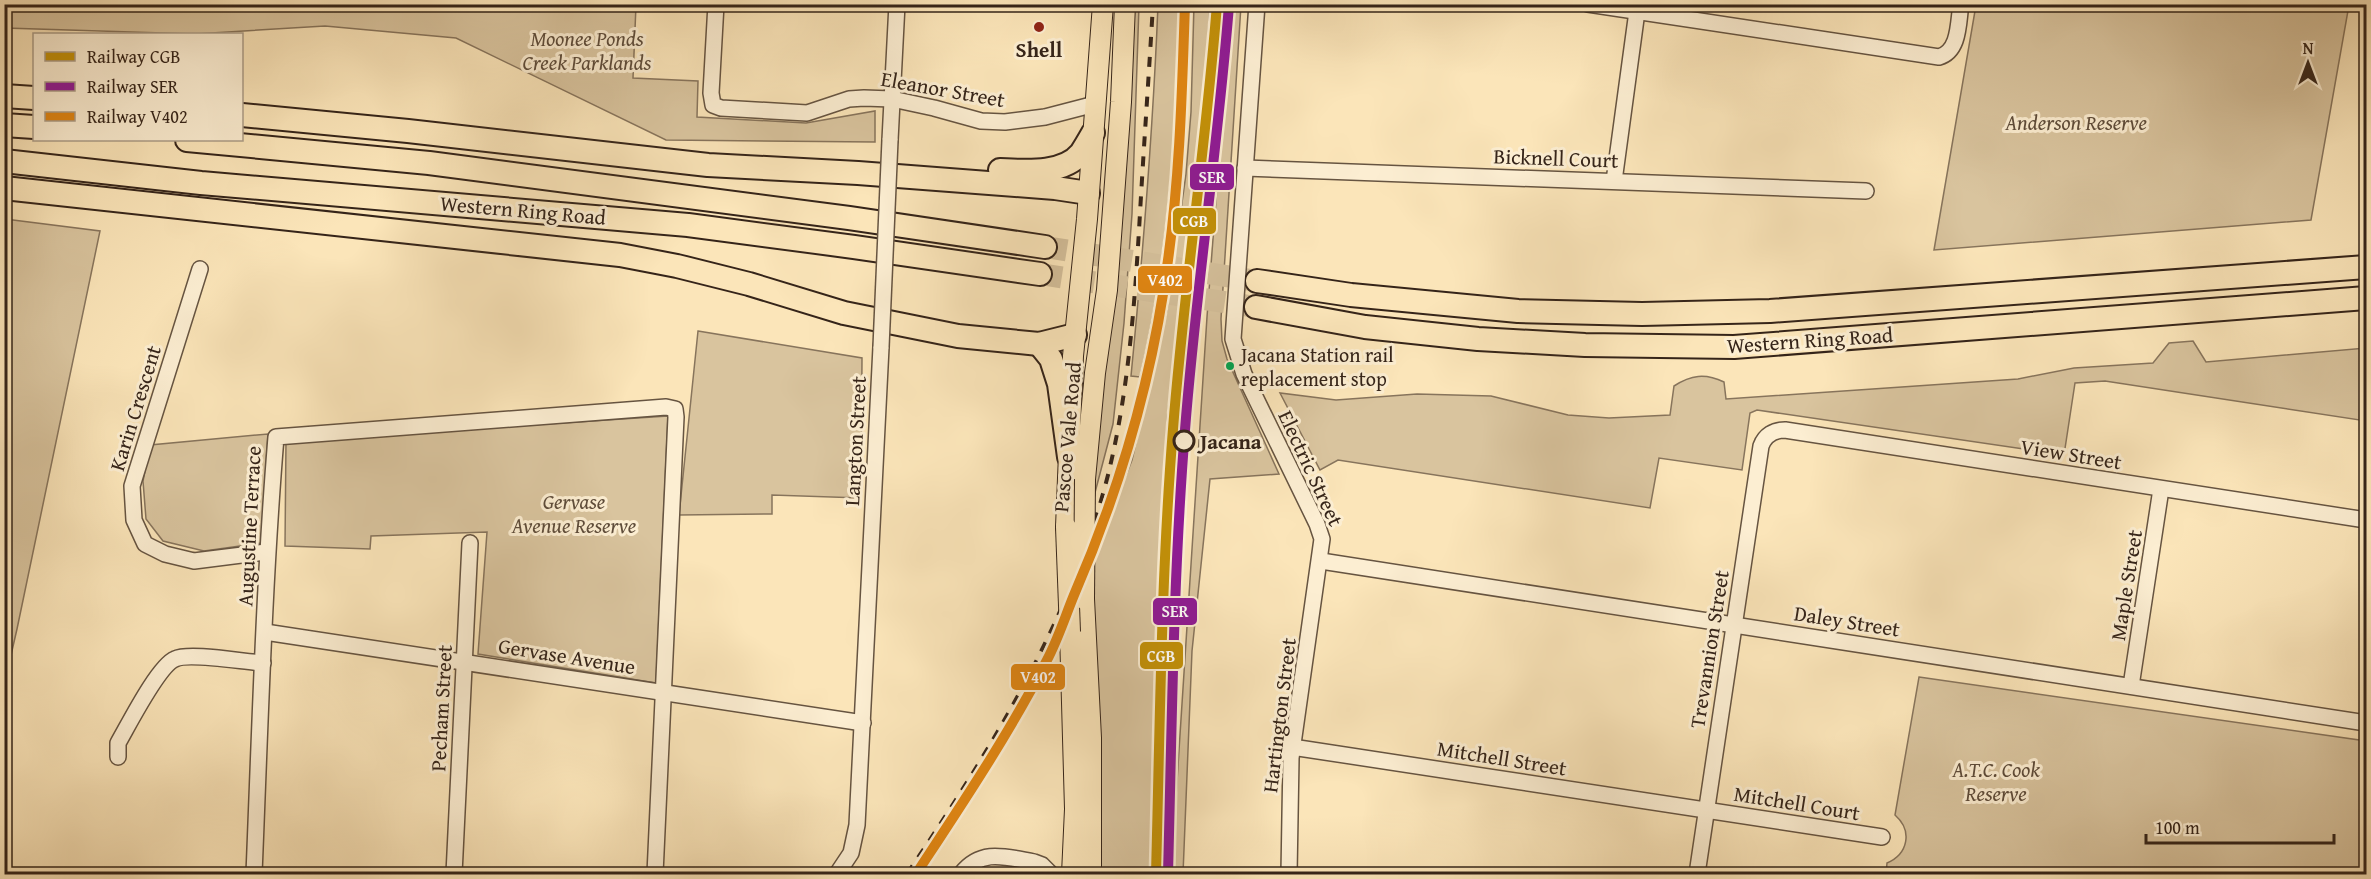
<svg xmlns="http://www.w3.org/2000/svg" width="2371" height="879" viewBox="0 0 2371 879" font-family="'Gentium Book Plus',serif">
	<style>
		.green { fill: #d9c49e; stroke: #87745c; stroke-width: 1.5 }
		.lines { fill: none; stroke-linecap: round; stroke-linejoin: round }
		.highway-tunnel { stroke: #d3be99; stroke-width: 22; stroke-dasharray: 22 11; stroke-linecap: butt }
		.minor-casing { stroke: #665441; stroke-width: 18 }
		.major-casing { stroke: #352419; stroke-width: 22 }
		.highway-casing { stroke: #352419; stroke-width: 26 }
		.minor { stroke: #fceed2; stroke-width: 15 }
		.major { stroke: #fbe5b9; stroke-width: 20 }
		.highway { stroke: #fbe5b9; stroke-width: 22 }
		.rail { stroke: #352419; stroke-width: 4; stroke-dasharray: 10 10; stroke-linecap: butt }
		.minor-bridge-casing { stroke: #665441; stroke-width: 18; stroke-linecap: butt }
		.major-bridge-casing { stroke: #352419; stroke-width: 22; stroke-linecap: butt }
		.minor-bridge { stroke: #fceed2; stroke-width: 15 }
		.major-bridge { stroke: #fbe5b9; stroke-width: 20 }
		.rail-1-casing { stroke: #fceed2; stroke-width: 15 }
		.rail-2-casing { stroke: #fceed2; stroke-width: 15 }
		.rail-3-casing { stroke: #fceed2; stroke-width: 15 }
		.rail-1 { stroke: #c29008; stroke-width: 10 }
		.rail-2 { stroke: #8f1a95; stroke-width: 10 }
		.rail-3 { stroke: #df8512; stroke-width: 10 }
		.poi-dot { fill: #8f2418; stroke: #fceed2; stroke-width: 2 }
		.bus-dot { fill: #00a651; stroke: #fceed2; stroke-width: 2 }
		.stop-dot { fill: #fceed2; stroke: #352419; stroke-width: 3 }
		.labels { text-anchor: middle; dominant-baseline: central; stroke-width: 6; stroke-linejoin: round; paint-order: stroke }
		.bus-label { font-size: 20px; fill: #352419; stroke: #fceed2; text-anchor: start }
		.park-label { font-size: 21px; font-style: italic; fill: #5e4c3a; stroke: #fceed2 }
		.poi-label { font-size: 21px; font-weight: bold; fill: #352419; stroke: #fceed2 }
		.street-label { font-size: 21px; fill: #352419; stroke: #fceed2 }
		.stop-label { font-size: 21px; font-weight: bold; fill: #352419; stroke: #fceed2; text-anchor: start }
		.line-badge { stroke: #fceed2; stroke-width: 2 }
		.badge-label { font-size: 16px; text-anchor: middle; font-weight: bold; fill: #fff }
	</style>
	<rect width="100%" height="100%" fill="#fbe5b9"/>
	<filter id="stains"><feTurbulence type="fractalNoise" baseFrequency=".00333" numOctaves="4"/><feColorMatrix values="0 0 0 0 .2 0 0 0 0 .09 0 0 0 0 .02 0 0 0 .5 -.17"/></filter>
	<radialGradient id="worn" r=".72"><stop offset=".6" stop-color="#630" stop-opacity="0"/><stop offset="1" stop-color="#630" stop-opacity=".3"/></radialGradient>
	<g class="green">
		<polygon points="5,4 636,5 633,78 698,81 697,117 806,123 875,111 875,142 666,140 456,38 325,26 195,34 5,28"/>
		<polygon points="1130,5 1139,5 1132,214 1124,323 1113,424 1092,504"/>
		<path d="M1158 5H1180C1176 130 1169 255 1140 377L1131 376C1143 253 1153 129 1158 5Z"/>
		<polygon points="1194,5 1210,5 1203,115 1167,419 1152,874 1099,874 1101,792 1091,564 1132,460 1167,310 1186,174 1191,112"/>
		<polygon points="1231,5 1241,5 1221,319 1222,341 1227,359 1279,474 1210,479 1192,651 1183,874 1171,874 1207,317"/>
		<polygon points="1976,5 2349,5 2311,220 1934,250"/>
		<polygon points="5,219 100,231 17,629 5,681"/>
		<polygon points="698,331 862,358 861,498 772,495 772,514 679,515"/>
		<path d="M2193 341 2206 362 2366 348V421L2105 381 2075 383 2064 455 1757 410 1750 413 1742 470 1659 458 1650 508 1338 460 1320 470 1280 393 1336 400 1417 394 1491 396 1568 415 1609 418 1670 415 1674 386C1691 375 1705 373 1724 382L1726 399 2018 379 2074 368 2153 363 2169 343Z"/>
		<polygon points="668,416 656,683 478,654 487,532 371,536 370,549 285,546 286,441"/>
		<polygon points="268,434 261,543 204,551 163,541 146,519 143,481 150,445"/>
		<path d="M1919 677 2366 741V874H1886L1887 863C1908 854 1913 831 1895 815Z"/>
	</g>
	<g class="lines">
		<g class="highway-tunnel">
			<polyline points="1045,247 1257,281"/>
			<polyline points="1040,274 1256,307"/>
		</g>
		<g class="minor-casing">
			<g id="minor">
				<polyline points="716,4 711,93 713,105 721,108 807,113 849,99 864,98 892,99 934,108 981,121 1005,122 1045,117 1095,104"/>
				<polyline points="1257,4 1233,339 1244,374 1317,524 1322,539 1291,758 1289,874"/>
				<path d="M1588 4 1939 57C1960 51 1958 22 1961 4"/>
				<polyline points="890,140 897,4"/>
				<polyline points="1245,168 1866,191"/>
				<polyline points="1614,181 1638,4"/>
				<polyline points="200,269 132,486 134,520 145,544 165,554 194,561 266,552"/>
				<polyline points="1321,561 2366,723"/>
				<polyline points="265,632 863,723"/>
				<polyline points="2131,686 2161,489"/>
				<polyline points="1292,747 1882,837"/>
				<path d="M118 757V743C128 726 158 666 175 659 189 652 244 662 263 663"/>
				<path d="M254 874C260 728 264 582 276 437L666 407 675 409 676 417 655 874"/>
				<polyline points="454,874 470,543"/>
				<polyline points="837,874 851,853 857,825 881,347"/>
				<path d="M961 874C981 848 1006 857 1034 862L1042 865 1051 874"/>
				<path d="M1697 874 1761 446C1765 435 1774 430 1785 430L2366 520"/>
			</g>
		</g>
		<g class="major-casing">
			<g id="major">
				<polyline points="1085,479 1095,373 1107,290 1121,102 1125,4"/>
				<polyline points="1066,527 1073,356 1087,219 1103,4"/>
				<polyline points="1084,599 1091,738 1091,874"/>
				<polyline points="1070,632 1075,809 1072,874"/>
			</g>
		</g>
		<g class="highway-casing">
			<g id="highway">
				<polyline points="4,96 34,98"/>
				<polyline points="242,115 408,131 708,165 858,173 1055,188 1088,193"/>
				<polyline points="4,125 34,127"/>
				<polyline points="187,140 429,163 849,218 1045,247"/>
				<polyline points="4,161 201,183 688,225 854,247 1040,274"/>
				<path d="M1000 170C1024 171 1063 175 1081 153 1085 147 1089 140 1093 133"/>
				<polyline points="4,188 620,255 677,266 749,284 844,313 958,336 1039,344 1075,335"/>
				<polyline points="1257,281 1351,295 1518,311 1642,314 1770,311 2366,267"/>
				<polyline points="1256,307 1365,327 1478,339 1585,345 1734,347 2366,298"/>
				<polyline points="1039,344 1051,359 1059,384 1069,457"/>
			</g>
		</g>
		<use href="#minor" class="minor"/>
		<use href="#major" class="major"/>
		<use href="#highway" class="highway"/>
		<path class="rail" d="M907 874C990 751 1071 621 1108 475 1129 390 1135 300 1140 213 1144 143 1149 74 1153 4"/>
		<g class="minor-bridge-casing">
			<polyline id="minor-bridge" points="881,347 890,140"/>
		</g>
		<g class="major-bridge-casing">
			<g id="major-bridge">
				<polyline points="1066,527 1070,632"/>
				<polyline points="1084,599 1085,479"/>
			</g>
		</g>
		<use href="#minor-bridge" class="minor-bridge"/>
		<use href="#major-bridge" class="major-bridge"/>
		<g class="rail-1-casing">
			<path id="rail-1" d="M1156 874C1160 726 1161 577 1173 429 1184 287 1206 146 1217 4"/>
		</g>
		<g class="rail-2-casing">
			<path id="rail-2" d="M1168 874C1172 726 1173 578 1185 430 1196 288 1218 147 1229 5"/>
		</g>
		<g class="rail-3-casing">
			<path id="rail-3" d="M916 874C962 804 1009 734 1047 660 1058 639 1065 617 1074 595 1120 489 1153 375 1168 260 1180 175 1182 90 1185 4"/>
		</g>
		<use href="#rail-1" class="rail-1"/>
		<use href="#rail-2" class="rail-2"/>
		<use href="#rail-3" class="rail-3"/>
	</g>
	<circle class="poi-dot" cx="1039" cy="27" r="6"/>
	<circle class="bus-dot" cx="1230" cy="366" r="5"/>
	<circle class="stop-dot" cx="1184" cy="441" r="10"/>
	<g class="labels">
		<g class="bus-label">
			<text x="1241" y="354">Jacana Station rail<tspan x="1241" dy="24">replacement stop</tspan></text>
		</g>
		<g class="park-label">
			<text x="587" y="38">Moonee Ponds<tspan x="587" dy="24">Creek Parklands</tspan></text>
			<text x="2076" y="122">Anderson Reserve</text>
			<text x="574" y="501">Gervase<tspan x="574" dy="24">Avenue Reserve</tspan></text>
			<text x="1996" y="769">A.T.C. Cook<tspan x="1996" dy="24">Reserve</tspan></text>
		</g>
		<g class="poi-label">
			<text x="1039" y="49">Shell</text>
		</g>
		<g class="street-label">
			<text transform="translate(943 89) rotate(10)">Eleanor Street</text>
			<text transform="translate(1556 158) rotate(2)">Bicknell Court</text>
			<text transform="translate(523 210) rotate(5)">Western Ring Road</text>
			<text transform="translate(1810 340) rotate(-4)">Western Ring Road</text>
			<text transform="translate(135 408) rotate(-73)">Karin Crescent</text>
			<text transform="translate(1067 437) rotate(-85)">Pascoe Vale Road</text>
			<text transform="translate(855 441) rotate(-87)">Langton Street</text>
			<text transform="translate(2071 454) rotate(9)">View Street</text>
			<text transform="translate(1311 468) rotate(65)">Electric Street</text>
			<text transform="translate(249 526) rotate(-87)">Augustine Terrace</text>
			<text transform="translate(2126 585) rotate(-81)">Maple Street</text>
			<text transform="translate(1847 621) rotate(9)">Daley Street</text>
			<text transform="translate(1709 649) rotate(-81)">Trevannion Street</text>
			<text transform="translate(567 656) rotate(9)">Gervase Avenue</text>
			<text transform="translate(441 708) rotate(-87)">Pecham Street</text>
			<text transform="translate(1279 715) rotate(-83)">Hartington Street</text>
			<text transform="translate(1502 758) rotate(9)">Mitchell Street</text>
			<text transform="translate(1797 803) rotate(9)">Mitchell Court</text>
		</g>
		<g class="stop-label">
			<text x="1200" y="441">Jacana</text>
		</g>
	</g>
	<g class="line-badge">
		<rect x="1189" y="163" width="46" height="28" rx="6" fill="#8f1a95"/>
		<rect x="1172" y="207" width="45" height="28" rx="6" fill="#c29008"/>
		<rect x="1137" y="265" width="56" height="29" rx="6" fill="#df8512"/>
		<rect x="1152" y="597" width="46" height="29" rx="6" fill="#8f1a95"/>
		<rect x="1139" y="641" width="45" height="29" rx="6" fill="#c29008"/>
		<rect x="1010" y="663" width="56" height="28" rx="6" fill="#df8512"/>
	</g>
	<g class="badge-label">
		<text x="1212" y="183">SER</text>
		<text x="1194" y="227">CGB</text>
		<text x="1165" y="286">V402</text>
		<text x="1175" y="617">SER</text>
		<text x="1161" y="662">CGB</text>
		<text x="1038" y="683">V402</text>
	</g>
	<rect width="2371" height="879" fill="none" stroke="#fbe5b9" stroke-width="24"/>
	<rect x="6" y="6" width="2359" height="867" fill="none" stroke="#352419" stroke-width="3"/>
	<rect x="12" y="12" width="2347" height="855" fill="none" stroke="#352419" stroke-width="1.5"/>
	<rect x="33" y="33" width="210" height="108" fill="#fceed2" stroke="#ac9d88" stroke-width="1.5"/>
	<rect x="45" y="52" width="30" height="9" fill="#c29008" stroke="#ac9d88" stroke-width="1.5"/>
	<text x="87" y="63" font-size="18" fill="#352419">Railway CGB</text>
	<rect x="45" y="82" width="30" height="9" fill="#8f1a95" stroke="#ac9d88" stroke-width="1.5"/>
	<text x="87" y="93" font-size="18" fill="#352419">Railway SER</text>
	<rect x="45" y="112" width="30" height="9" fill="#df8512" stroke="#ac9d88" stroke-width="1.5"/>
	<text x="87" y="123" font-size="18" fill="#352419">Railway V402</text>
	<g transform="translate(2308 63)" stroke="#fceed2" stroke-width="4.5" paint-order="stroke">
	<path d="M0-4.5L10 22L0 15L-10 22Z" fill="#352419"/>
	<text y="-9" font-size="16" font-weight="bold" text-anchor="middle" fill="#352419">N</text>
	</g>
	<path d="M2146 834v9h188v-9" fill="none" stroke="#352419" stroke-width="3"/>
	<text x="2155" y="834" font-size="18" fill="#352419" stroke="#fceed2" stroke-width="4.5" paint-order="stroke">100 m</text>
	<rect width="100%" height="100%" filter="url(#stains)"/>
	<rect width="100%" height="100%" fill="url(#worn)"/>
</svg>
